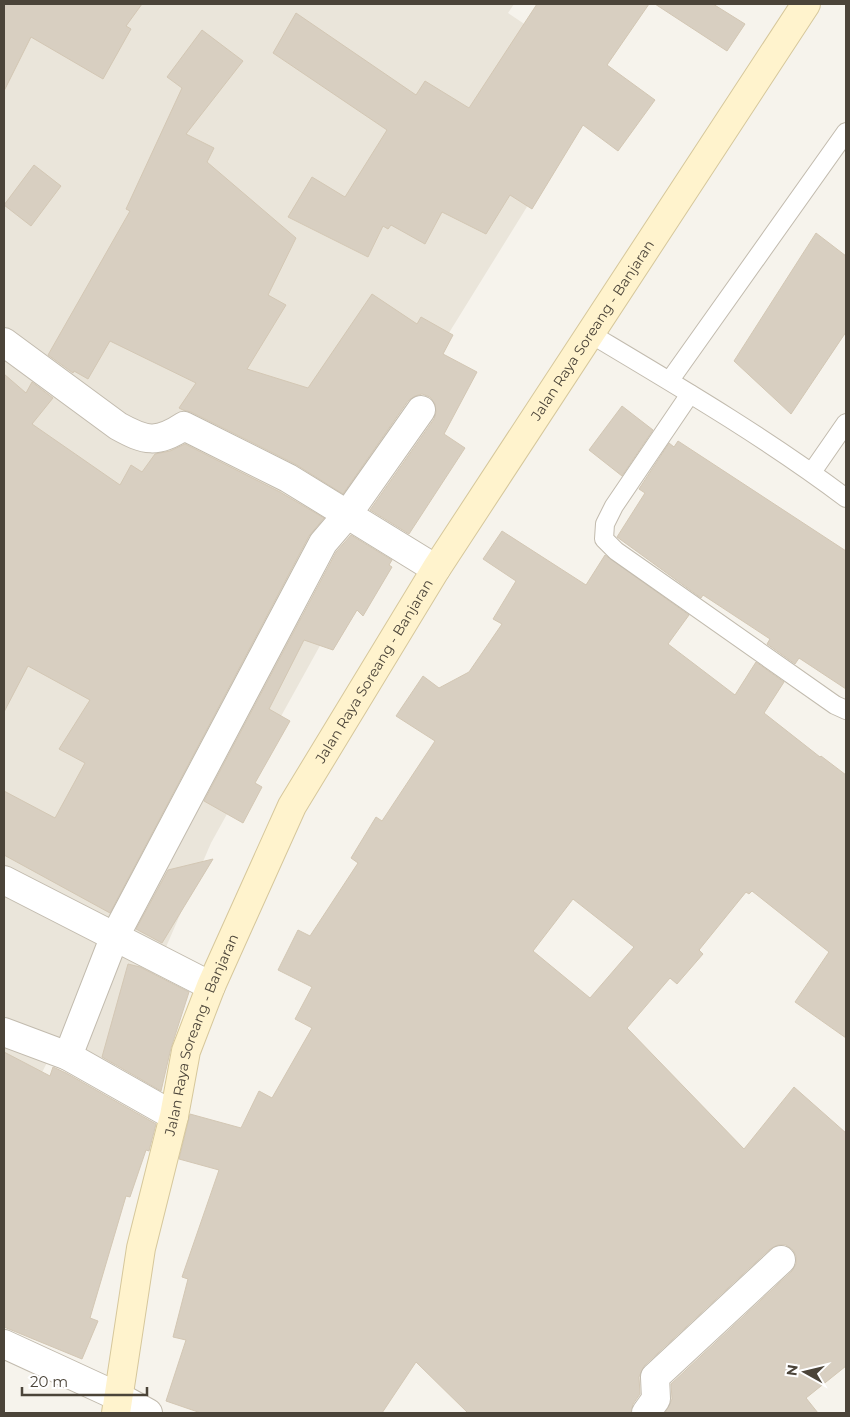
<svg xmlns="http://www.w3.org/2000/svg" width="850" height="1417" viewBox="0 0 850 1417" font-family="Montserrat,sans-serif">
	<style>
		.residential { fill: #eae5da }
		.building { fill: #d8cfc1; stroke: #d3c7b4; fill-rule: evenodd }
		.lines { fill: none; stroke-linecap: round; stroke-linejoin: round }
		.service-casing { stroke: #c2bbae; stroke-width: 20 }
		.minor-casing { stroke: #c2bbae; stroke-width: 30 }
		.tertiary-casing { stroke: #c2bbae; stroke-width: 30 }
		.secondary-casing { stroke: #d6c79b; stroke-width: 30 }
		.service { stroke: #fff; stroke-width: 18 }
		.minor { stroke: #fff; stroke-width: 28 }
		.tertiary { stroke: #fff; stroke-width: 28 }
		.secondary { stroke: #fff3cd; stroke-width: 28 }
		.labels { text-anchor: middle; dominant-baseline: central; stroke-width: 4.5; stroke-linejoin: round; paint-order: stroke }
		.street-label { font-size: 14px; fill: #4b4439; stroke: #fff }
	</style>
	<rect width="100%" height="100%" fill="#f6f3ec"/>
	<polygon class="residential" points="4,4 514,4 508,13 606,79 280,606 327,633 211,843 112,1072 57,1043 4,1147"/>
	<g class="building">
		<polygon points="4,4 142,4 126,26 131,29 103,79 31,37 4,91"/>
		<polygon points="537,4 649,4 607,65 655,100 618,151 583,125 532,209 510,195 486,234 442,212 425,244 391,225 388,229 383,226 368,257 288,217 312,177 345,197 387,130 273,53 296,13 416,95 425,81 469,108"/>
		<polygon points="655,4 713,4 745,24 727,51"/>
		<polygon points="202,30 243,61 186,134 214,148 207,162 296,238 268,295 286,305 247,369 308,388 372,294 417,324 421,317 453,335 443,354 477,372 444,434 465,448 409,534 370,510 434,419 436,412 435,404 430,397 422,394 415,396 408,401 343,494 295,464 191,412 183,410 179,408 196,383 110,341 88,379 74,371 73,373 48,355 130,211 126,209 182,88 167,77"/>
		<polygon points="34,165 61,186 31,226 4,205"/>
		<polygon points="816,233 846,256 846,332 791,414 734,361"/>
		<polygon points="4,374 26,393 32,382 53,398 32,424 120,485 131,465 142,472 155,454 170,451 185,444 280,492 324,518 309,536 110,913 4,855 4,791 55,818 85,763 59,749 90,700 28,666 4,712"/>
		<polygon points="622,406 653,430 622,476 589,450"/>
		<polygon points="678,441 846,551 846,689 799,658 795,664 767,644 770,639 703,595 701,598 617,537 645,493 639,489 669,443 674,447"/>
		<path d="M502 531 586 585 605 555 689 615 668 644 735 695 756 662 784 682 764 713 820 757 821 756 846 775V1038L795 1002 829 952 752 891 749 894 746 892 699 950 703 954 677 984 670 978 627 1028 744 1149 794 1087 846 1133V1366L806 1398 818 1413H665L672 1399 671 1384 792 1271 796 1264V1256L793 1250 786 1245H778L770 1249 644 1366 639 1377 640 1394 633 1404 631 1413H468L416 1362 382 1413H201L166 1401 186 1340 173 1337 188 1279 182 1277 219 1170 179 1159 190 1114 241 1128 259 1091 272 1098 312 1028 295 1019 312 987 278 970 298 930 310 936 358 863 351 858 376 817 382 821 435 741 396 716 423 676 439 688 469 672 502 624 493 619 516 581 483 559ZM573 899 634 947 590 998 533 951Z"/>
		<polygon points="351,535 392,560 389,565 392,567 363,616 357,610 333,650 304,640 269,709 290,721 255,783 262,787 243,823 204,801 336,552"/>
		<polygon points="213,859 162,943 136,929 168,870"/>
		<polygon points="128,964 140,967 189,992 171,1048 161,1091 102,1057"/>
		<polygon points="4,1052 50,1076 53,1067 66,1073 156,1124 149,1151 146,1150 130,1197 126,1196 90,1318 98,1321 82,1359 4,1327"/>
	</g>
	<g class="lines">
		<g class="service-casing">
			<g id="service">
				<path d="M589 333C676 385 765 437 846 498"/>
				<polyline points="670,380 846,132"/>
				<polyline points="690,394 614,506 605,524 604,539 616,551 835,705 846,710"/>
				<polyline points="812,472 846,423"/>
			</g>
		</g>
		<g class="minor-casing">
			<g id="minor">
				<path d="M4 342 118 426C145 441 157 444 184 426L288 478 436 569"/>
				<polyline points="4,880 211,986"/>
				<polyline points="4,1032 68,1056 174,1116"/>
				<polyline points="68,1056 114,938 323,543 347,515 421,410"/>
				<polyline points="4,1344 119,1397"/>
				<polyline points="646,1413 656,1399 655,1377 781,1260"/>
			</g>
		</g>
		<g class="tertiary-casing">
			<polyline id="tertiary" points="119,1397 148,1413"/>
		</g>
		<g class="secondary-casing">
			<g id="secondary">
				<path id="s1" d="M116 1413 141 1248 174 1116 186 1051 211 986 292 806 436 569 806 4"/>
			</g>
		</g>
		<use href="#service" class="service"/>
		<use href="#minor" class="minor"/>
		<use href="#tertiary" class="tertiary"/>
		<use href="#secondary" class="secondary"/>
	</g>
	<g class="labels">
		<g class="street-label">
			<text stroke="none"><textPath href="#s1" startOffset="1199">Jalan Raya Soreang - Banjaran</textPath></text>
			<text stroke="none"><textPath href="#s1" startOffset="794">Jalan Raya Soreang - Banjaran</textPath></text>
			<text stroke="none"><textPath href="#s1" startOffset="389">Jalan Raya Soreang - Banjaran</textPath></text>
		</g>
	</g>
	<rect width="850" height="1417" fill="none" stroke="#4b4439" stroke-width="10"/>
	<g transform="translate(805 1372) rotate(278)" stroke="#ffffff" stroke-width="4" paint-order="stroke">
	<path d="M0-4L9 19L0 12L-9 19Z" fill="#4b4439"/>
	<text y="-8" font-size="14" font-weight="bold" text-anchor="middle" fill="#4b4439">N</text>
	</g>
	<path d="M22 1387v8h125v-8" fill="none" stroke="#4b4439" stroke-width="2.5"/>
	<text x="30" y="1387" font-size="15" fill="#4b4439" stroke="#ffffff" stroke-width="4" paint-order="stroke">20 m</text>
</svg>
